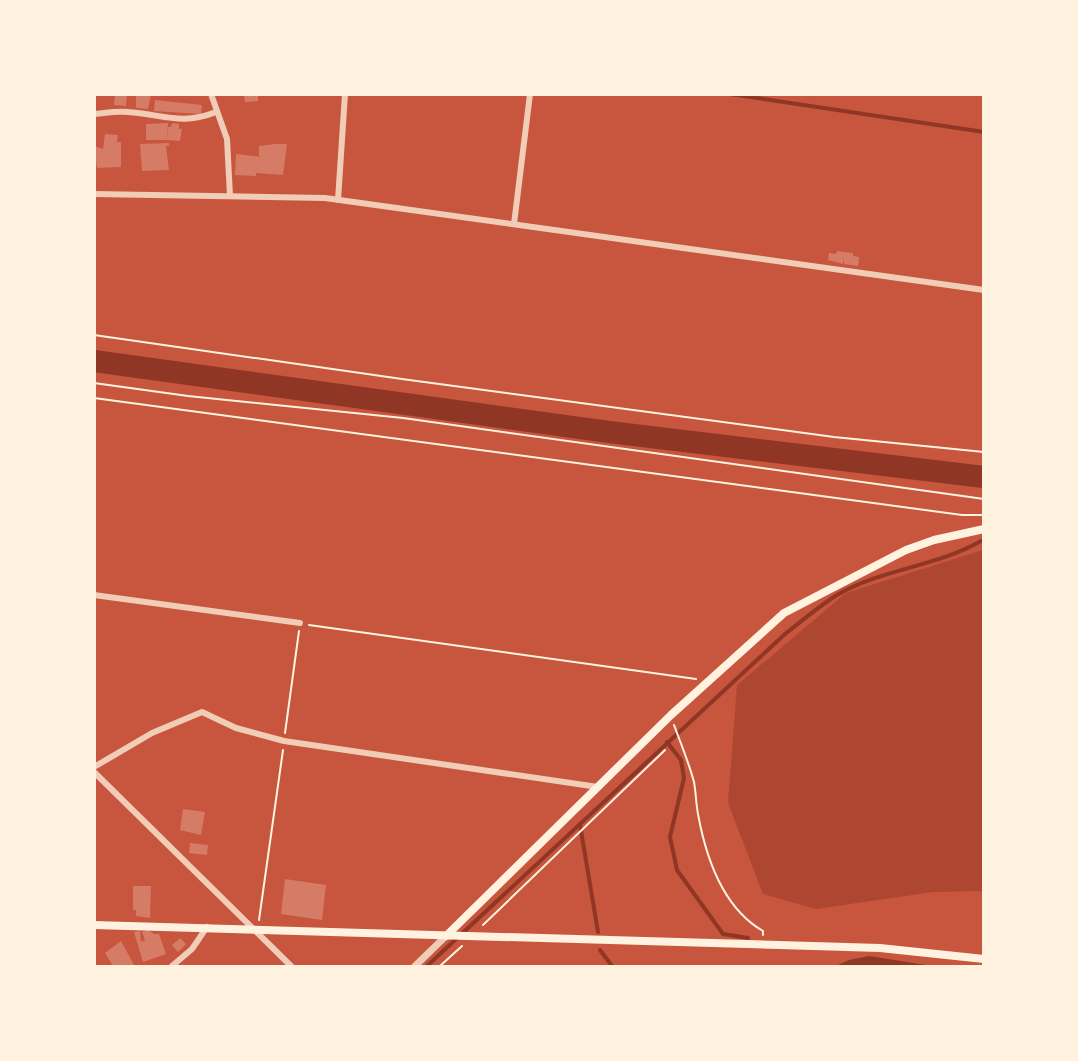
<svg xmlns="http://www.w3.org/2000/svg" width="1078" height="1061" viewBox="0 0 1078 1061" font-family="Commissioner,sans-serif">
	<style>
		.green { fill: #ae4732 }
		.water { fill: #8f3625 }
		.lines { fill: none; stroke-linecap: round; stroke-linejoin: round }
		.stream { stroke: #8f3625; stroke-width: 4 }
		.river { stroke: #8f3625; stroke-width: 22 }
		.building { fill: #d67c66 }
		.path { stroke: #fff3e0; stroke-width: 2 }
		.minor { stroke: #f1ccb7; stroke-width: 6 }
		.tertiary { stroke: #f1ccb7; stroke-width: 7 }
		.secondary { stroke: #fff3e0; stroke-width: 8 }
	</style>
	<rect width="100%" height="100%" fill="#c8553d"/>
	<polygon class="green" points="983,550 983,891 933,892 816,909 763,894 728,803 737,685 846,593"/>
	<polygon class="water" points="869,956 932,966 836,966 849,960"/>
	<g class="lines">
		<g class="stream">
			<polyline points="730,94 984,132"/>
			<polyline points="667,742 681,760 684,778 670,837 677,870 723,934 748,938"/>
			<polyline points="580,825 598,932"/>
			<polyline points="600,950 612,966"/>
			<path d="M427 966 785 634C802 621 819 606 837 595 881 569 936 567 981 541"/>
		</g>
		<polyline class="river" points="94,361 609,432 984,477"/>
	</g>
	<g class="building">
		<polygon points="115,94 127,94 126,106 114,105"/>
		<polygon points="136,94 151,94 148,109 136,108"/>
		<polygon points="244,94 258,94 258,101 245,102"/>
		<polygon points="155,100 202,105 201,114 154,111"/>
		<polygon points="168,123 167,140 146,140 146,124"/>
		<polygon points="172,123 179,124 179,129 182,129 180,141 167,140 168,127 171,127"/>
		<polygon points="105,134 118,135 117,142 121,142 121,167 97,168 94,146 103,149"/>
		<polygon points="169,143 169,146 166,146 169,170 142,171 140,144"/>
		<polygon points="275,144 287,144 283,175 256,173 256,176 235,175 236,154 262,157 259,156 259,146"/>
		<polygon points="837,251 853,253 853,256 859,257 858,266 844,264 844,257 843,264 828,260 829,253 836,254"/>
		<polygon points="183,809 205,812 201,835 180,830"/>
		<polygon points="190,843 208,845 207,855 189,853"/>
		<polygon points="285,879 326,885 322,920 281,914"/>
		<polygon points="133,886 151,886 150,918 136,916 136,910 133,910"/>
		<polygon points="148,930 154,934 159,934 166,954 143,962 134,932 140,931 141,942 145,940 142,932"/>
		<polygon points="180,938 186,944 178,952 172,945"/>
		<polygon points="121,941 134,965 132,966 113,966 105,953"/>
	</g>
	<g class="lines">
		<g class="path">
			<polyline points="94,335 402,379 834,437 984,452"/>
			<polyline points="94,383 188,396 403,418 984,499"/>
			<polyline points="94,398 851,500 962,515 984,515"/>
			<polyline points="309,625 696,679"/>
			<path d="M674 725C681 744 689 763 694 782 696 793 696 804 698 814 706 858 723 908 763 931V935"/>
			<polyline points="285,733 299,631"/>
			<polyline points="259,920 283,750"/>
			<polyline points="483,925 665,750"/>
			<polyline points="440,966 462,946"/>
		</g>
		<g class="minor">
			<polyline points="211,94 227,139 230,196"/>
			<path d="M94 114C105 113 117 111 128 112 162 114 181 126 216 112"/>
			<polyline points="94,194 325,198 984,290"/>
			<polyline points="338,200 345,94"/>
			<polyline points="514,224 530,94"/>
			<polyline points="94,595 300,623"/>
			<polyline points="94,767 152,733 202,712 236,728 284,741 598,787"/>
			<polyline points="94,772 291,966"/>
			<polyline points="172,966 192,949 207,927"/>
		</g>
		<polyline class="tertiary" points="415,966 446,936"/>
		<g class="secondary">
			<polyline points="94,925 880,948 984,959"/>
			<polyline points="446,936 671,715 784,613 906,550 934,540 984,529"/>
		</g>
	</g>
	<rect width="1078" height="1061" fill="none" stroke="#fff3e0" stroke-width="192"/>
</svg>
